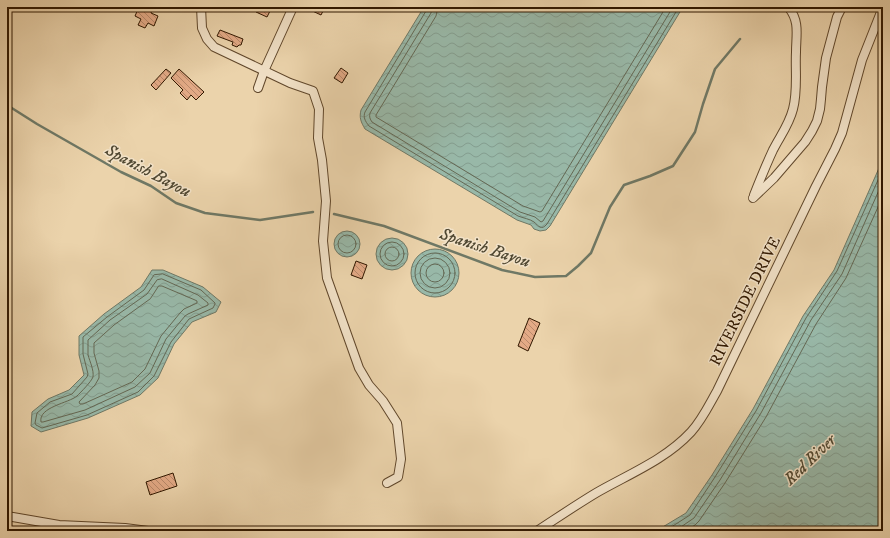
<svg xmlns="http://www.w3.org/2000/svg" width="890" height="538" viewBox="0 0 890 538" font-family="'IM FELL DW Pica',serif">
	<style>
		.water { fill: url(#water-waves); stroke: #6f7865 }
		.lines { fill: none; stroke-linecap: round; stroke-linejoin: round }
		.shore { stroke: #646854; stroke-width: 1 }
		.stream { stroke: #6f7865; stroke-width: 2.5 }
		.building { fill: url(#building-back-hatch); stroke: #311800 }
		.minor-casing { stroke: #60472b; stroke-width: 10 }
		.minor { stroke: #f2e2c8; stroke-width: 8 }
		.labels { text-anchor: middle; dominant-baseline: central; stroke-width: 3; stroke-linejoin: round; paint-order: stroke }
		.street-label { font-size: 16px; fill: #311800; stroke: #f2e2c8 }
		.water-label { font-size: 17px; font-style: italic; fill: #504832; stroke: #f2e2c8 }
	</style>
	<defs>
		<pattern id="water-waves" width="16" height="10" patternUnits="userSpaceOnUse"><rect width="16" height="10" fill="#98b8a8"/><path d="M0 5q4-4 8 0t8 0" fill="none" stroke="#839d8f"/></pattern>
		<pattern id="building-back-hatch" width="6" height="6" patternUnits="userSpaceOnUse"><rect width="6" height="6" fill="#e3aa86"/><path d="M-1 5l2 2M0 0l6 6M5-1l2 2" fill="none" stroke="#b9896b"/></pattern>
	</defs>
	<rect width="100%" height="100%" fill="#ebd3ab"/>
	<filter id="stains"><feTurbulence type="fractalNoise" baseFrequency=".005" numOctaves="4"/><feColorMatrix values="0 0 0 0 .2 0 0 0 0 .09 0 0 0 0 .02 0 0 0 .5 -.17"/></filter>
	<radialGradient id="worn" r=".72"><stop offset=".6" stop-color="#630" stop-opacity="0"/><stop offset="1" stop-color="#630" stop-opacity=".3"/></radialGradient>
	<g class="water">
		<path d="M424 7H683L550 226 546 230 540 231 534 229 531 225 517 220 365 129C361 122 359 118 361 110Z"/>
		<polygon points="883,159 883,531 656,531 686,513 712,475 753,409 803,316 834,270"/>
		<circle cx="347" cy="244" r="13"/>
		<circle cx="392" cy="254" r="16"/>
		<circle cx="435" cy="273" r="24"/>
		<polygon points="152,270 163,270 203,287 221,302 216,312 192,322 174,344 158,378 140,395 88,418 41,432 31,426 32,412 48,399 69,390 84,375 79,355 79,336 104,314 141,287"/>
	</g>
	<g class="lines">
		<g class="shore">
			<path d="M427 7 426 11 365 112C363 117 365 121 369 126L518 216C523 218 530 219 534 222 539 226 541 231 547 224L679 7"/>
			<path d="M432 7 431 13 370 113C369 117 370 119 372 122L520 212 535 217 541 222 543 221 673 7"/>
			<polyline points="438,7 436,16 376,115 376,117 523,206 540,212 542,211 666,7"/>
			<circle cx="347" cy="244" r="9"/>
			<circle cx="392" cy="254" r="12"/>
			<circle cx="392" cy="254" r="7"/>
			<circle cx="435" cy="273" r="20"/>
			<circle cx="435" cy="273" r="15"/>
			<circle cx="435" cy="273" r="9"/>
			<polygon points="163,274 201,290 215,303 215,304 213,308 189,319 171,342 154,376 138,392 87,415 42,428 36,425 35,423 37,413 50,402 72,394 87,377 88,374 83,354 83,337 107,317 144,290 154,275"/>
			<path d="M162 279 198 295 208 303V305L188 314 185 316 166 339 150 373 135 387 85 410 43 422H41C38 407 69 403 77 396 81 392 91 382 93 377 94 370 90 362 88 355 88 350 88 345 88 340L110 320 147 294 157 280Z"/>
			<polygon points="159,286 162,286 195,300 197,301 197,303 184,309 180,313 161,336 145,369 132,382 83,404 80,404 79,402 95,385 99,378 99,371 94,353 94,343 114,325 150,299"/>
			<polyline points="665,531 690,515 715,477 756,411 806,318 837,271 883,169"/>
			<polyline points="675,531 694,518 720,480 761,413 811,320 842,274 883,181"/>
			<polyline points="686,531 695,525 699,521 725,483 766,417 816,324 846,278 883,196"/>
		</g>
		<g class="stream">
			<polyline points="7,105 37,124 121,172 151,186 176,203 205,213 260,220 313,212"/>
			<polyline points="334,214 384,226 502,270 535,277 566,276 578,266 591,253 610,207 624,185 650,176 673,166 695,132 703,104 715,69 740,39"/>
		</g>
	</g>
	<g class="building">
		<polygon points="139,7 148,7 153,9 151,13 158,16 154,26 148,23 145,28 138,25 141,19 135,16"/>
		<polygon points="259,7 272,7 267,17 256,12"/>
		<polygon points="304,7 325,7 321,15"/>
		<polygon points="220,30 243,39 241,45 239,45 237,47 232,45 233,42 217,36"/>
		<polygon points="341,68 348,73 342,83 334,78"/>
		<polygon points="166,69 171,73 156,90 151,85"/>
		<polygon points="179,69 204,92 196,100 191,95 187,100 180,93 183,90 171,78"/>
		<polygon points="356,261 367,265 362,279 351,275"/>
		<polygon points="529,318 540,323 528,351 518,346"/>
		<polygon points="173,473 177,486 150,495 146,482"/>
	</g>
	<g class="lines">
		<g class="minor-casing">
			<g id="minor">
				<polyline points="201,7 202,28 207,39 214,47 290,83 313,91 319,109 318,138 322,160 326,201 323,241 327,278 359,368 369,385 383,401 397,423 401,459 398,477 387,483"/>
				<polyline points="258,88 264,71 293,7"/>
				<path d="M754 195C760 180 766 165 773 150 780 136 789 125 793 109 798 91 795 70 796 52 796 35 800 22 789 8"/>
				<polyline points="753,198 774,178 805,142 812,131 817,121 820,109 821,99 822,87 826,58 837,17 842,7"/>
				<polyline points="7,516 59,525 125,528 148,531"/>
				<path d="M537 531C557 518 576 505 596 493 629 474 665 460 691 432 702 420 709 405 717 391L816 186 835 149 842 133 862 60 883 7"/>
			</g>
		</g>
		<use href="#minor" class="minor"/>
	</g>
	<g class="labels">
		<g class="street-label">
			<text transform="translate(745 301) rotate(-64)">RIVERSIDE DRIVE</text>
		</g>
		<g class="water-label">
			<text transform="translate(148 171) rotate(28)">Spanish Bayou</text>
			<text transform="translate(485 248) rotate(18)">Spanish Bayou</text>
			<text transform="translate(810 460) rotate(-44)">Red River</text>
		</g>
	</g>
	<rect width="890" height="538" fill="none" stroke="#ebd3ab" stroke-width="24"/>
	<rect x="8" y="8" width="874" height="522" fill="none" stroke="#311800" stroke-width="2"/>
	<rect x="12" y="12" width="866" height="514" fill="none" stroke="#311800"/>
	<rect width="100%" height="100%" filter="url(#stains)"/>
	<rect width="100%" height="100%" fill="url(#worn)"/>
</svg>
